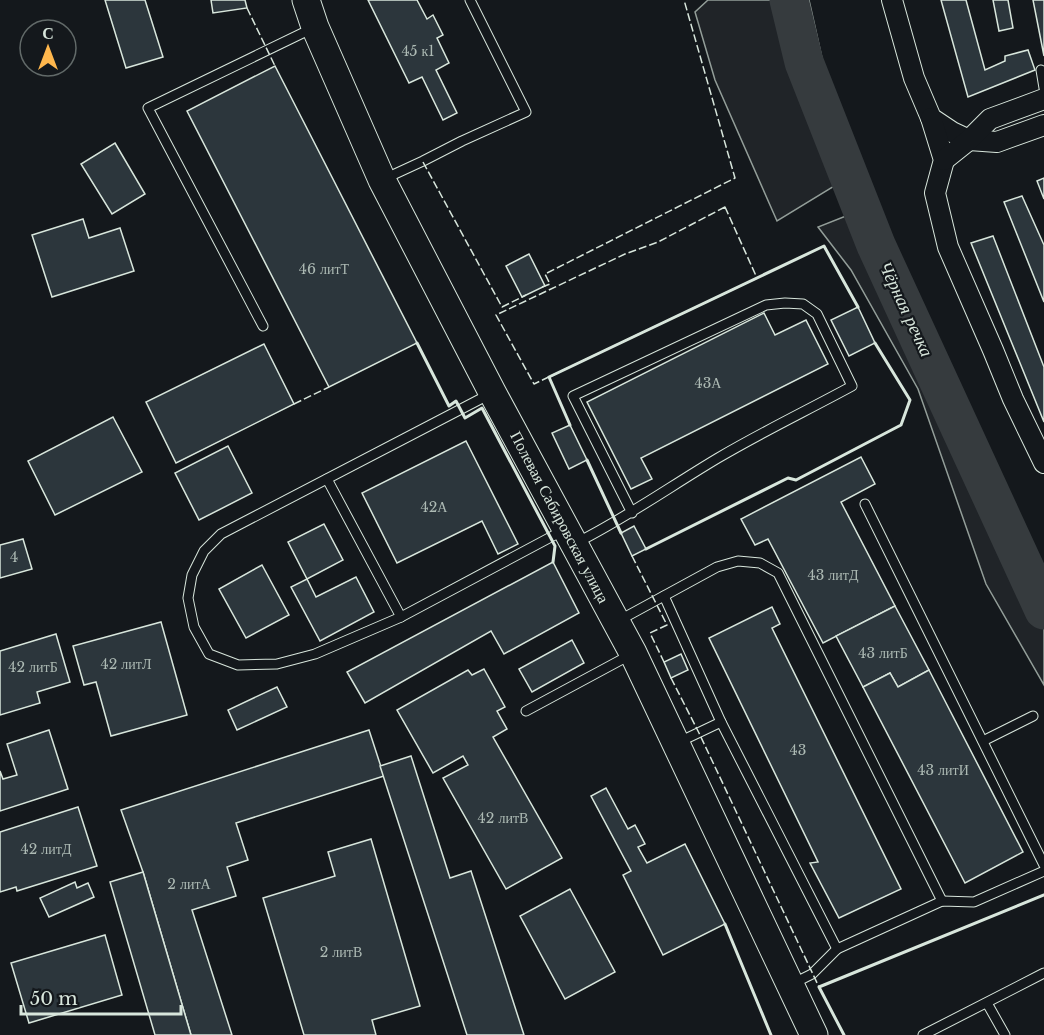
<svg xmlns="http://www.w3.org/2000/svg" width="1044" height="1035" viewBox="0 0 1044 1035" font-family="'Libre Baskerville',serif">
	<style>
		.green { fill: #202428; stroke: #939e99; stroke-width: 1.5 }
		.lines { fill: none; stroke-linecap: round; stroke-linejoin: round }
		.river { stroke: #363b3e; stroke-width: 39 }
		.building { fill: #2c363c; stroke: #d8e6dc; stroke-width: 1.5 }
		.lane-casing { stroke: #d8e6dc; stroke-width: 11 }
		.street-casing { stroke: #d8e6dc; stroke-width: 22 }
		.secondary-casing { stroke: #d8e6dc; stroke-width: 29 }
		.lane { stroke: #14181c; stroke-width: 9 }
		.street { stroke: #14181c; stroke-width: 20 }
		.secondary { stroke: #14181c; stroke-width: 27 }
		.fence { stroke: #d8e6dc; stroke-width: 1.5; stroke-dasharray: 8 3; stroke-linecap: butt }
		.wall { stroke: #d8e6dc; stroke-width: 3 }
		.labels { text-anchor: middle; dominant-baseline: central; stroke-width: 4.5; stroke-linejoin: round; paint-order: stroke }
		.number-label { font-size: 14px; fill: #adbab4 }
		.street-label { font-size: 16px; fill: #d8e6dc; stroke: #14181c }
		.water-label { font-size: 18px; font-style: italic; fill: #d8e6dc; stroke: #14181c }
	</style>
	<rect width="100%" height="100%" fill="#14181c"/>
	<g class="green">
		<polygon points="708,0 809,0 822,58 859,171 777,221 715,80 695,12"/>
		<polygon points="856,212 1035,608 1044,620 1044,685 986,584 918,389 851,270 818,227"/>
	</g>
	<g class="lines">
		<polyline class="river" points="789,0 804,62 876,245 1044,610"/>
	</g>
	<g class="building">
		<polygon points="105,0 145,0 163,57 126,68"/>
		<polygon points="211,0 245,0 247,8 213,13"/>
		<polygon points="368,0 417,0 427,19 433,15 443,35 437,38 449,63 436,70 457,113 443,120 422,77 409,83"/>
		<polygon points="941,0 966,0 985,70 1005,61 1005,56 1028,50 1035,70 968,97"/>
		<polygon points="993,0 1008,0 1013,28 999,31"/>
		<polygon points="1033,0 1044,0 1044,56"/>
		<polygon points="275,66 417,343 329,387 187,111"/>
		<polygon points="115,143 145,194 112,214 81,164"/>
		<polygon points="1044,178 1044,199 1037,181"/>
		<polygon points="1022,196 1044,245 1044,302 1004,202"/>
		<polygon points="83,219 89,238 120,228 134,271 52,297 32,235"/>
		<polygon points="993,236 1044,367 1044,422 971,243"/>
		<polygon points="529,254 545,286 522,297 506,266"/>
		<polygon points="858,307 875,343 849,356 831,320"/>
		<polygon points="764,313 775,335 806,320 828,364 641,458 652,479 631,489 587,402"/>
		<polygon points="264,344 294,404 176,463 146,402"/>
		<polygon points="113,417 142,472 55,515 28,461"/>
		<polygon points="570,425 587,460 569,469 552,433"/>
		<polygon points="466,441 518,544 498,554 482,521 397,563 362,493"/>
		<polygon points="228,446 252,493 199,520 175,473"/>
		<polygon points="861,457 875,484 841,502 895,606 823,643 768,539 755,545 741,519"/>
		<polygon points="324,524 343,560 307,579 288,542"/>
		<polygon points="634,526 646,549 632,556 621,533"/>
		<polygon points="23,539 32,569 0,578 0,545"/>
		<polygon points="553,562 579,613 504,654 491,631 365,703 347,672"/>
		<polygon points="262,565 289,615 246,638 219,589"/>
		<polygon points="356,577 374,612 320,641 291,587 307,579 316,597"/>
		<polygon points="895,606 929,670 898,687 890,673 863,687 836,636"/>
		<polygon points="772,607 780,624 772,628 901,889 839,918 810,863 818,862 709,638"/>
		<polygon points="161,622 187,715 111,736 96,682 84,685 73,646"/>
		<polygon points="56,634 70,682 37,692 40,703 0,715 0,651"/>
		<polygon points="572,640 584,663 532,692 519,669"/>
		<polygon points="681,654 688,670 671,678 664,662"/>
		<polygon points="484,669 505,707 497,711 507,729 493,737 562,858 506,889 443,778 468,765 463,756 433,773 397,710 468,670 472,675"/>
		<polygon points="929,670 1023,852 965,883 863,687 890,673 898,687"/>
		<polygon points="277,687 287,707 237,730 228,710"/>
		<polygon points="49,730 68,789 0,811 0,771 3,779 17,775 7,744"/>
		<polygon points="369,730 384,776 236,823 248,860 227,867 236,896 192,910 232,1035 191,1035 143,872 121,810"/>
		<polygon points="411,756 450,878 471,871 524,1035 467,1035 380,766"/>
		<polygon points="606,788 628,829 635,825 645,844 638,847 647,863 685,844 725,924 663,955 623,875 631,871 591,796"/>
		<polygon points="78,807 97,866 17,891 16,887 0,892 0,832"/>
		<polygon points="371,839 420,1006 372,1020 376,1035 304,1035 263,898 335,876 328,852"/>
		<polygon points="143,872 191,1035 155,1035 110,882"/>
		<polygon points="75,882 77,888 88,883 94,897 49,917 40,898"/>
		<polygon points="570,889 615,972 565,999 520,916"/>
		<polygon points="105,935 122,995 29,1023 11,963"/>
	</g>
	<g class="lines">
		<g class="lane-casing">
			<g id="lane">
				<polyline points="1041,70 1044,88"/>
				<polyline points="384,179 423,161 462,141 526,112 470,0"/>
				<polyline points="263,326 148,108 313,28"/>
				<polyline points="490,394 221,534 204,551 192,575 188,598 194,627 209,654 238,665 277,664 315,654 401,617 564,530"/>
				<polyline points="327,479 401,617"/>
				<polyline points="865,504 1044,865"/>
				<path d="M576 543C626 518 671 486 718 458 762 432 808 410 852 386L817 314 803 304 785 303 766 305 573 396 632 513"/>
				<polyline points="664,596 721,722"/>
				<polyline points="618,621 717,567 738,561 760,563 778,573 942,901"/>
				<polyline points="526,711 630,655"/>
				<polyline points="983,741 1033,716"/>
				<polyline points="679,742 721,722 837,949"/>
				<polyline points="792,984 812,974 837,949 942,901 974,902 1044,871"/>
				<polyline points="987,1003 1005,1035"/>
				<polyline points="923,1035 1044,973"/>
			</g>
		</g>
		<g class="street-casing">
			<g id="street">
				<polyline points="892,0 914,78 931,118 952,132 969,140 997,142 1044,125"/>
				<polyline points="931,118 944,160 935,193 948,247 993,350 1013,399 1044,463"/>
				<polyline points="944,160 969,140 990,119 1044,99"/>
			</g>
		</g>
		<g class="secondary-casing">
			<polyline id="secondary" points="306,0 315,27 382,180 492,392 633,653 814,1035"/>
		</g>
		<use href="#lane" class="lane"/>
		<use href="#street" class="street"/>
		<use href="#secondary" class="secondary"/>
		<g class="fence">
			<polyline points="247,8 275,66"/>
			<polyline points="423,162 502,307 526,295"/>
			<polygon points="725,207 757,278 534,384 496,315 625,254 658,242"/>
			<polyline points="542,287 550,284 545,274 735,178 684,0"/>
			<polyline points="294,404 329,387"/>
			<polyline points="632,556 667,625 650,633 664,662"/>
			<polyline points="671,678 699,733 819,987"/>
		</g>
		<g class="wall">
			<polyline points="417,343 449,406 456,401 465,418 482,408 555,546 553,562"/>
			<polyline points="570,425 549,377 824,246 858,307"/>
			<polyline points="587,460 621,533"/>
			<polyline points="646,549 788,478 796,480 901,425 910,400 875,343"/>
			<polyline points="725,924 771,1035"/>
			<polyline points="844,1035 819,987 1044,895"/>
		</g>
	</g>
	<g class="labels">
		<g class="number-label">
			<text x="418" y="51">45 к1</text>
			<text x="324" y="269">46 литТ</text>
			<text x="708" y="383">43А</text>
			<text x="434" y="507">42А</text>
			<text x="14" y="557">4</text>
			<text x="833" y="575">43 литД</text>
			<text x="883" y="653">43 литБ</text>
			<text x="126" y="664">42 литЛ</text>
			<text x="33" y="667">42 литБ</text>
			<text x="798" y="750">43</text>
			<text x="943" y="770">43 литИ</text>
			<text x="503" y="818">42 литВ</text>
			<text x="46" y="849">42 литД</text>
			<text x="189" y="884">2 литА</text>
			<text x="341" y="952">2 литВ</text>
		</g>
		<g class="street-label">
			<text transform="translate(560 517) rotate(62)">Полевая Сабировская улица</text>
		</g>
		<g class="water-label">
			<text transform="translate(906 309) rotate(65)">Чёрная речка</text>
		</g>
	</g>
	<g transform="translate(48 48)"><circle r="28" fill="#14181c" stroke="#626a69" stroke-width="1.5"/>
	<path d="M0-4.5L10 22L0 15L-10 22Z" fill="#ffb74d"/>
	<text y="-9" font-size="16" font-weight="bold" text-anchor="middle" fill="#d8e6dc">С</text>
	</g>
	<path d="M21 1005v9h160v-9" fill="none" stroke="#d8e6dc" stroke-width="3"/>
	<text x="30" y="1005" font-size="18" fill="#d8e6dc" stroke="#14181c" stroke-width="4.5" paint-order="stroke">50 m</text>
</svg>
